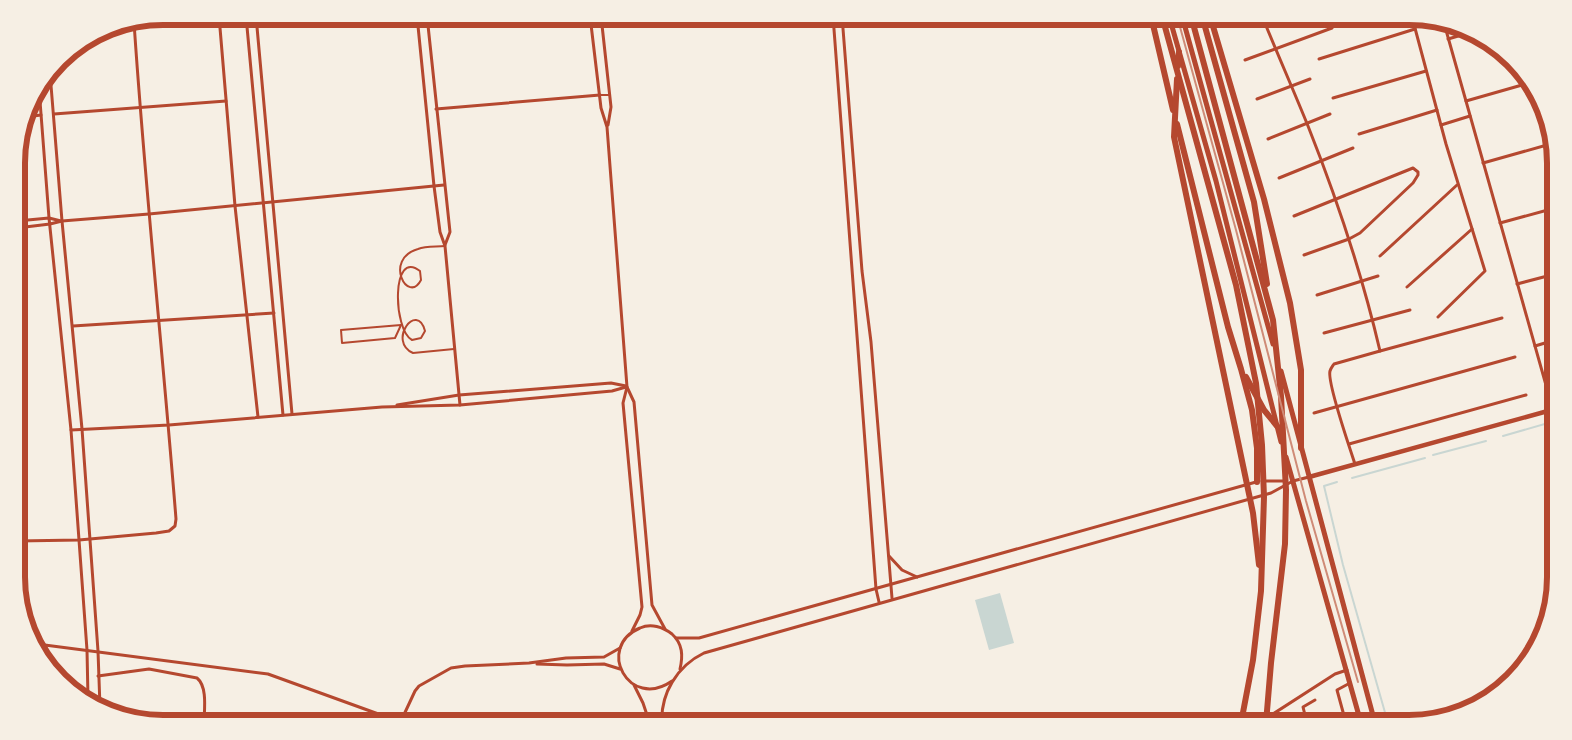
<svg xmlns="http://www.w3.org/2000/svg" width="1572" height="740" viewBox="0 0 1572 740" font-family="Arial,sans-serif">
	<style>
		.water { fill: #c9d6d2 }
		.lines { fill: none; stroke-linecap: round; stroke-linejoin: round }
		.stream { stroke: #c9d6d2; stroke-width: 2 }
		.service { stroke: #b5482f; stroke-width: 2 }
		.minor { stroke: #b5482f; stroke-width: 3 }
		.tertiary { stroke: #b5482f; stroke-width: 4.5 }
		.secondary { stroke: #b5482f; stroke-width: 5 }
		.motorway { stroke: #b5482f; stroke-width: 6 }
		.rail { stroke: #cf8b77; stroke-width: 2 }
		.rim { fill: none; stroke: #b5482f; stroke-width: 6 }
	</style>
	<rect width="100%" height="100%" fill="#f6efe4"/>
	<polygon class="water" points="1000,593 1014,643 989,650 975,600"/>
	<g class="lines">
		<g class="stream">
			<polyline points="1503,436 1555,421"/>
			<polyline points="1433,455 1486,441"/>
			<polyline points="1352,478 1425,458"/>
			<polyline points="1337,482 1324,486 1343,565 1388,723"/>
		</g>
		<g class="service">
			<polyline points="600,95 610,95"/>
			<path d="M445 246C436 247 426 246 418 249 383 259 408 305 421 280L420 271C391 248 393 330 412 340L421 338 425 331C417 301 387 341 413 353L454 349"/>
			<polygon points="401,325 395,338 342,343 341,330"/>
		</g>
		<g class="minor">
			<polyline points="219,16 235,206 258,417"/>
			<polyline points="246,16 283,415"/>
			<polyline points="256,16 292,414"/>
			<polyline points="417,16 434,186 440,232 445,246 460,405"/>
			<polyline points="427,16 450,232 445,245"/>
			<polyline points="590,16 601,108 607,127 627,387 623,403 642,607 640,615 632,631"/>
			<polyline points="601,16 611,107 608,125"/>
			<polyline points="833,16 876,589 879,602"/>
			<polyline points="842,16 862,271 871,342 892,598"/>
			<path d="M1262 16C1277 53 1293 89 1308 126 1337 199 1362 274 1380 351L1334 364C1332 367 1331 368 1330 371 1327 382 1350 449 1355 464"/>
			<polyline points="1412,17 1446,144 1485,271 1438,317"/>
			<polyline points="591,20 602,19"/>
			<polyline points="1236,22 1252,16"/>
			<polyline points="1444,23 1553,410"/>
			<polyline points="1448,39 1472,32"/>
			<polyline points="1319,59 1415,29"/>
			<polyline points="1245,60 1332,28"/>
			<polyline points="50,73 62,221 82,429 98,651 100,707"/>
			<polyline points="39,88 49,218 71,430 87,650 88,698"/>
			<polyline points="1333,98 1426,71"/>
			<polyline points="1257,99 1310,79"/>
			<polyline points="1466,101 1529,83"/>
			<polyline points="436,109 600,95"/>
			<polyline points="54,114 226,101"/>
			<polyline points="26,117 41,115"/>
			<polyline points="1441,125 1470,116"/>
			<polyline points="1359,134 1437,110"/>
			<polyline points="1268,139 1330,114"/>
			<polyline points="1483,163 1554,143"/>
			<polyline points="1279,178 1353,148"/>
			<polyline points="1294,216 1413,168 1418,172 1418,175 1413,183 1360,233 1349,239 1304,255"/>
			<polyline points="17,221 49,218 61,221"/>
			<polyline points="1500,223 1555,208"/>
			<polyline points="17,228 50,224 62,221 149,214 444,185"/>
			<polyline points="1380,256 1457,185"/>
			<polyline points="1517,284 1555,274"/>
			<polyline points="1407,287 1472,229"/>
			<polyline points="1317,295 1378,276"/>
			<polyline points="73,326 274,313"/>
			<polyline points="1324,333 1410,310"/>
			<polyline points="1535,346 1555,340"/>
			<polyline points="1380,351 1502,318"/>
			<polyline points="627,387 634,402 652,605 665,629"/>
			<polyline points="397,405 459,395 611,383 626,386"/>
			<polyline points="1314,413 1515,357"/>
			<polyline points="71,430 169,425 382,407 460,405 612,391 626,387"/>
			<polyline points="1349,444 1526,395"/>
			<polyline points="1262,481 1286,481"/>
			<path d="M17 541 79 540 156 533 169 531 175 526 176 519C163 354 145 188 134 22"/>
			<polyline points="889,556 902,570 917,577"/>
			<polyline points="676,638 699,638 1256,482"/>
			<polyline points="37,644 268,674 395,720 401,721 415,691 419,686 451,668 465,666 529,663 566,658 604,657 620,648"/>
			<polyline points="537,664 567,665 604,664 620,669"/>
			<path d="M56 674C65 673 69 678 72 686"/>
			<path d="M98 676 149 669 197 678C208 687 204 711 204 724"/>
			<path d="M672 681C629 711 595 647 640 628 651 623 663 627 672 634 683 644 683 656 680 669"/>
			<polyline points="634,685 643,703 650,724"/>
			<polyline points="1259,723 1335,674 1347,670"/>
			<polyline points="1307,723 1303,707 1315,700"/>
			<polyline points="1346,723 1337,690 1350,683"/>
			<path d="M662 724C660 694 677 666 704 653L1271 493 1293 481 1309 477"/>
		</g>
		<polyline class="tertiary" points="1309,477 1555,409"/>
		<g class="secondary">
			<polyline points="1169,16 1216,181 1281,442"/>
			<polyline points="1182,16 1273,344"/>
			<polyline points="1281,371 1375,723"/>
			<polyline points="1286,457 1361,723"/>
		</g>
		<g class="motorway">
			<polyline points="1151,16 1173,110"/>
			<polyline points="1162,16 1236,285 1256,383 1262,445 1264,497 1261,591 1253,660 1241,723"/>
			<polyline points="1191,16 1273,320 1281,396 1286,490 1285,544 1271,663 1266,723"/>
			<polyline points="1202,16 1254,202 1267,284"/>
			<polyline points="1210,16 1264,199 1290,303 1301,370 1301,448"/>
			<polyline points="1178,66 1179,52"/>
			<polyline points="1177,79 1174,137 1253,513 1259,565"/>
			<polyline points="1177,124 1228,327 1241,369 1252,410 1257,448 1257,482"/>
			<polyline points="1246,377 1264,410 1277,426"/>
		</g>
		<polyline class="rail" points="1177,16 1236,230 1306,501 1358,682"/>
	</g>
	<path d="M0 0H1572V740H0ZM163 25H1409A138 138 0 0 1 1547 163V577A138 138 0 0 1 1409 715H163A138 138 0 0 1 25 577V163A138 138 0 0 1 163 25Z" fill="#f6efe4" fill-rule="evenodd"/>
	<path class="rim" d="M163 25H1409A138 138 0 0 1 1547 163V577A138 138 0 0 1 1409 715H163A138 138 0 0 1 25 577V163A138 138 0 0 1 163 25Z"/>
</svg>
